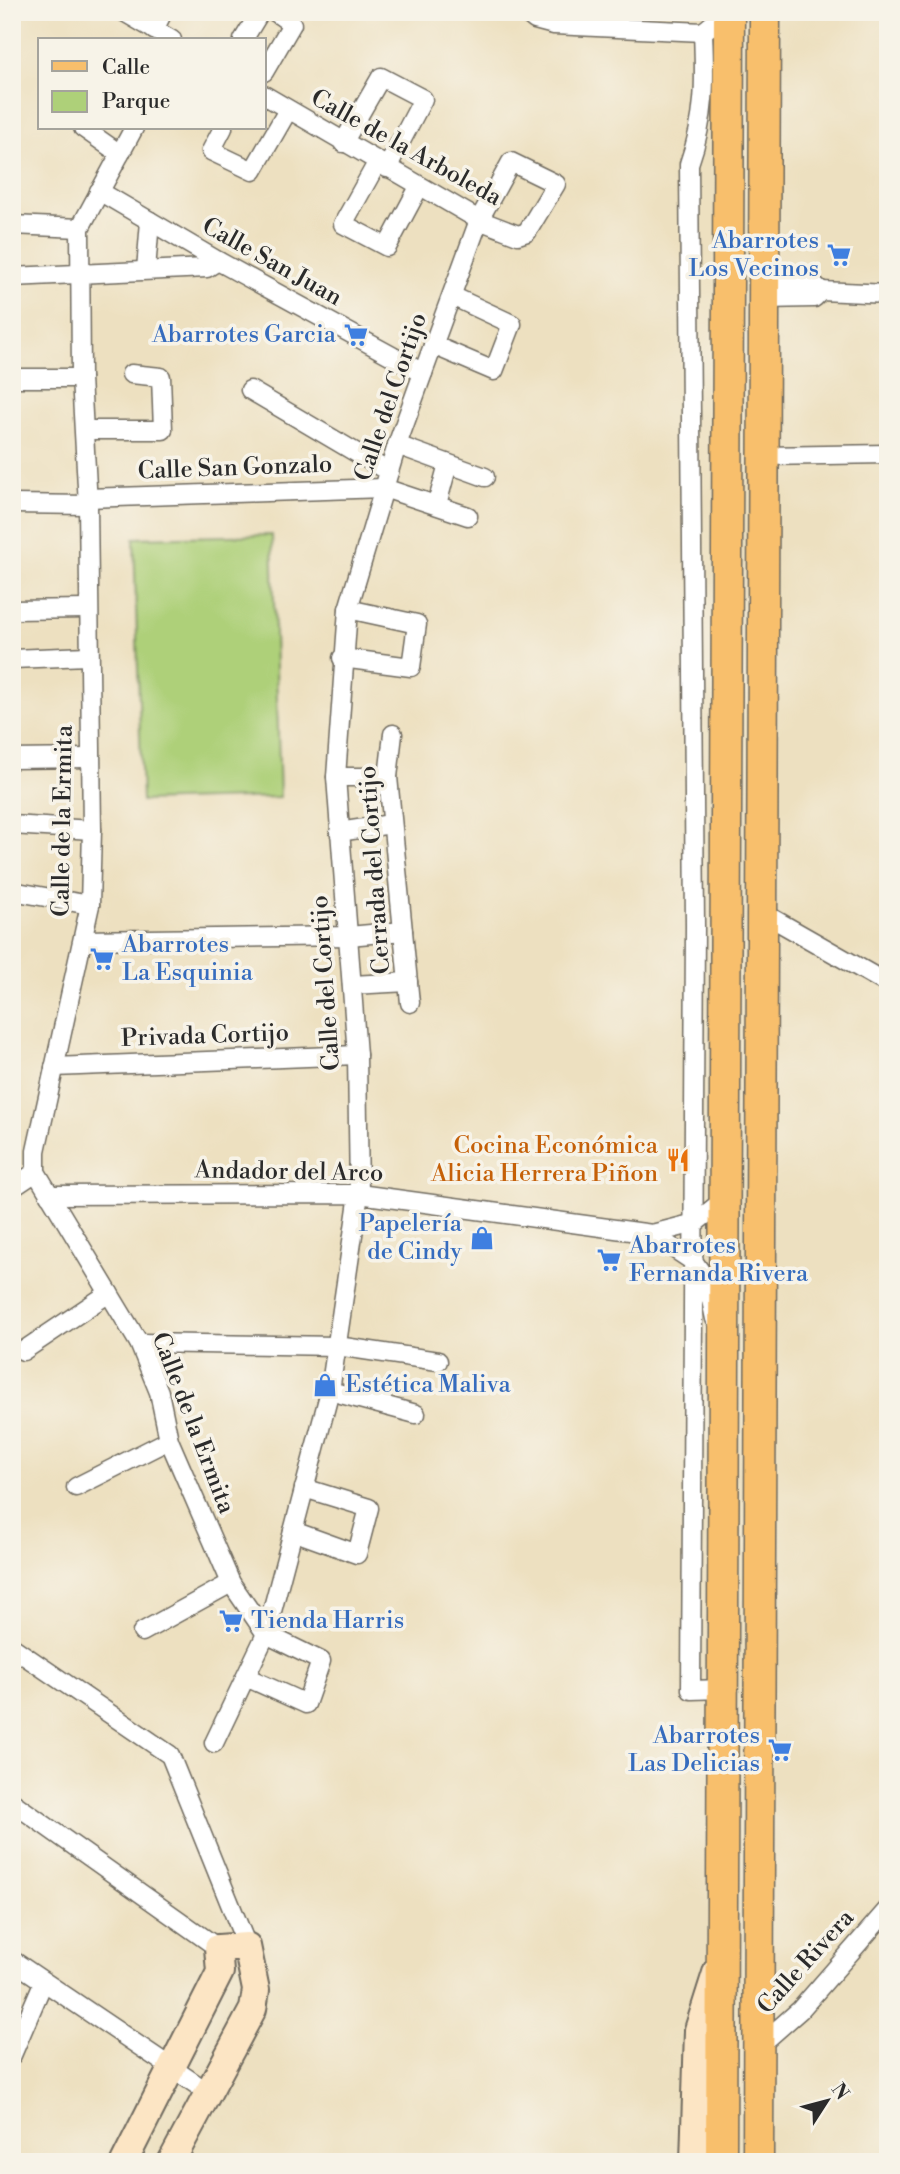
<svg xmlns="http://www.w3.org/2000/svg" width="900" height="2174" viewBox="0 0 900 2174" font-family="'Libre Bodoni',serif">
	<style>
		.green { fill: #aed079; stroke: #6c7e52; stroke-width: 2 }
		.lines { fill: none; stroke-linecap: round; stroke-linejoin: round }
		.street-casing { stroke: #6f6a5f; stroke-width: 21 }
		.secondary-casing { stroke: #6f6a5f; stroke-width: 30 }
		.primary-casing { stroke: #6f6a5f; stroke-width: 33 }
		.street { stroke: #fff; stroke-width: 18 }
		.secondary { stroke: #fce5c4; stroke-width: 26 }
		.primary { stroke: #f8bf6c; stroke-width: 30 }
		.labels { text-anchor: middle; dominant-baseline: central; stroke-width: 7; stroke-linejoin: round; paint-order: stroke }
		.street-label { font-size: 24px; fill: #2b2b2b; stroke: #f7f3e8 }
		.shop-label { font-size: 24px; fill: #366cbe; stroke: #f7f3e8; text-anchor: end }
		.food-label { font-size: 24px; fill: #c56008; stroke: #f7f3e8; text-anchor: end }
	</style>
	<rect width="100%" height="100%" fill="#f7f3e8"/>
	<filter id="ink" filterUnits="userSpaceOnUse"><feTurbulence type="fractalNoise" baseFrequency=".0143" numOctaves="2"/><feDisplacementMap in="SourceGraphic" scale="14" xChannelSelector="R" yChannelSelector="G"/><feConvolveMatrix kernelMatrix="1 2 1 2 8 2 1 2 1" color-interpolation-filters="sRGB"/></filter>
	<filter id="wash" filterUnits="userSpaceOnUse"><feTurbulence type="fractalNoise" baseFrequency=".00686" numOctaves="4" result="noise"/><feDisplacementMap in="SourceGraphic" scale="28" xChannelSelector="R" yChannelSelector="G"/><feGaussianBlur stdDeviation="1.57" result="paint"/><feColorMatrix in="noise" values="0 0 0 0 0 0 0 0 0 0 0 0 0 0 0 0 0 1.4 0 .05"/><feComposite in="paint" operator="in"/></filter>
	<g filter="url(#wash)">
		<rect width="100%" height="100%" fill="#ede0c0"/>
		<polygon class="green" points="272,535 280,797 142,801 134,538"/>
	</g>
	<g filter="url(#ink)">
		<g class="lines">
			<g class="street-casing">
				<g id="street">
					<polyline points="124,12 172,40"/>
					<polyline points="525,12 535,20 554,25 703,32 727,12"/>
					<polyline points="154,30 163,12"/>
					<path d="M703 32C705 82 706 116 689 164L695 925 691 1690 723 1689"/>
					<polyline points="243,40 260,12"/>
					<polyline points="264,72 292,24 275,12"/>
					<polyline points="83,128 120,154"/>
					<polyline points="134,128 80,228 81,378 88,505 92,830 90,905 36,1151 36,1172 139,1343 159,1392 169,1440 231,1583 266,1634 321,1661 306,1704 246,1677"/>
					<polyline points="223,128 211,151 253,171 288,110"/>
					<polyline points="343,143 381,77 423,99 387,168"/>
					<polyline points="377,163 343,224 387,247 419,187"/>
					<polyline points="99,191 218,261 423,373"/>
					<polyline points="12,225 80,228"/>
					<polyline points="146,270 150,221"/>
					<polyline points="12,277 207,268 218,261"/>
					<polyline points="764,283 813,283 821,291"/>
					<polyline points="764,299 814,298 821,291 888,294"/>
					<polyline points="433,345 494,371 512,324 452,296"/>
					<polyline points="12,378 81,378"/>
					<polyline points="250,390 389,472"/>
					<polyline points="85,430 163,430 161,377 131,374"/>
					<polyline points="397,445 485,477"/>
					<polyline points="763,456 888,454"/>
					<polyline points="87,498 384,488 468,516"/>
					<polyline points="12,504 88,505"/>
					<polyline points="437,504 448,464"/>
					<polyline points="12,610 87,609"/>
					<polyline points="342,658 411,667 417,624 348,609"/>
					<polyline points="12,659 88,656"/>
					<polyline points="393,734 388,777 410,1003"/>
					<polyline points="12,759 90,758"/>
					<polyline points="336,777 388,777"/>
					<polyline points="12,825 92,830"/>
					<polyline points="339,832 391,824"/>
					<polyline points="12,891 90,905"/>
					<polyline points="763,913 888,984"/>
					<polyline points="84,940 349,936 403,931"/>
					<polyline points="352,985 408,982"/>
					<polyline points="54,1067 357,1055"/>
					<polyline points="12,1188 36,1172"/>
					<polyline points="49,1195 359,1194 652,1234 695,1223 726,1198"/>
					<polyline points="652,1234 694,1262 707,1281 715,1319"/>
					<polyline points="139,1343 337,1346 438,1361"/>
					<polyline points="23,1351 109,1293"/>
					<polyline points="330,1391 416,1414"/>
					<polyline points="76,1487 169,1440"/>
					<polyline points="293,1531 357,1554 369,1508 304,1488"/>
					<polyline points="142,1632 231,1583"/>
					<polyline points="12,1647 170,1755 247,1946"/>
					<polyline points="214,1743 266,1634 330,1391 359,1194 357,1055 336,777 348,609 397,445 423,373 479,220 511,162 556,184 527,232 518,235 479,220 264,95"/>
					<polyline points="12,1802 218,1948"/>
					<polyline points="12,1960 206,2091"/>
					<polyline points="759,2046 800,2010 888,1909"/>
					<polyline points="12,2055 43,1983"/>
				</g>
			</g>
			<g class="secondary-casing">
				<g id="secondary">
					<polyline points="124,2162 220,1972 218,1948 247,1946 256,1990 253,2009 171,2162"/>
					<polyline points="694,2162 698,2030 717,1970"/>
				</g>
			</g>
			<g class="primary-casing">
				<g id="primary">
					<polyline points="721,2162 729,12"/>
					<polyline points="758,2162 765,12"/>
				</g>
			</g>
			<use href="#street" class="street"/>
			<use href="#secondary" class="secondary"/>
			<use href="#primary" class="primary"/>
		</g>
	</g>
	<defs>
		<g id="supermarket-bare" transform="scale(1.89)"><path d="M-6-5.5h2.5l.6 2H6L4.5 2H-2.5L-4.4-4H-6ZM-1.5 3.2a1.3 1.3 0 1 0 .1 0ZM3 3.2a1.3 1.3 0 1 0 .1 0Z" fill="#3f7fe0" stroke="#f7f3e8" stroke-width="2.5" paint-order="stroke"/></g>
		<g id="restaurant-bare" transform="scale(1.89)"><path d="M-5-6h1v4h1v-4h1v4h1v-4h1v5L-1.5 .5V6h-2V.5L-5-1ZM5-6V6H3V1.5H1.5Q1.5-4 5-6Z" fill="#e8710a" stroke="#f7f3e8" stroke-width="2.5" paint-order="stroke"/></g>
		<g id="shop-bare" transform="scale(1.89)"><path d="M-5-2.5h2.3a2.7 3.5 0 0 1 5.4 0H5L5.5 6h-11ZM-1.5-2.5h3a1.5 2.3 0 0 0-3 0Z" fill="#3f7fe0" stroke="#f7f3e8" stroke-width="2.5" paint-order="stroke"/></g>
	</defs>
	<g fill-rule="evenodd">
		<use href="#supermarket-bare" x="839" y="255"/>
		<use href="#supermarket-bare" x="356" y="335"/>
		<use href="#supermarket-bare" x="102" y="959"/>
		<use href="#restaurant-bare" x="678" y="1160"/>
		<use href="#shop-bare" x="482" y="1238"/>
		<use href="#supermarket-bare" x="609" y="1260"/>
		<use href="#shop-bare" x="325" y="1385"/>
		<use href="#supermarket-bare" x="231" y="1621"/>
		<use href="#supermarket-bare" x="780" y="1750"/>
	</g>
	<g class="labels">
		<g class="street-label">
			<text transform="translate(406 148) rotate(29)">Calle de la Arboleda</text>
			<text transform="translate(272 262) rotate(29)">Calle San Juan</text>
			<text transform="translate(391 397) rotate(-71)">Calle del Cortijo</text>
			<text transform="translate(235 468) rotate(-2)">Calle San Gonzalo</text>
			<text transform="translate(63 821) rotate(-89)">Calle de la Ermita</text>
			<text transform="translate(375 870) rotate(-94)">Cerrada del Cortijo</text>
			<text transform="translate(326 983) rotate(-94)">Calle del Cortijo</text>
			<text transform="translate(205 1036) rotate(-2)">Privada Cortijo</text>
			<text transform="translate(289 1172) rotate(1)">Andador del Arco</text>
			<text transform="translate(193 1423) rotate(69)">Calle de la Ermita</text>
			<text transform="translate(806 1962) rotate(-48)">Calle Rivera</text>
		</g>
		<g class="shop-label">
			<text x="819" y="241">Abarrotes<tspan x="819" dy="28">Los Vecinos</tspan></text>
			<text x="336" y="335">Abarrotes Garcia</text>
			<text x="122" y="945" text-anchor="start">Abarrotes<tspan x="122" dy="28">La Esquinia</tspan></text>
			<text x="462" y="1224">Papelería<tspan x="462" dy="28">de Cindy</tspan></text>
			<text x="629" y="1246" text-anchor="start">Abarrotes<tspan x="629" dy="28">Fernanda Rivera</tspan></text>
			<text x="345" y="1385" text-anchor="start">Estética Maliva</text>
			<text x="251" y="1621" text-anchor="start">Tienda Harris</text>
			<text x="760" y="1736">Abarrotes<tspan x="760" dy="28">Las Delicias</tspan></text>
		</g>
		<g class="food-label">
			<text x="658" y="1146">Cocina Económica<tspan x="658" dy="28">Alicia Herrera Piñon</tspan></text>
		</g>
	</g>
	<rect width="900" height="2174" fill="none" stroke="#f7f3e8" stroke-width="42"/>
	<rect x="38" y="38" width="228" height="91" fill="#f7f3e8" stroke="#a5a39c" stroke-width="2"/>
	<rect x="52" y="61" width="35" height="10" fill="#f8bf6c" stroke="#a5a39c" stroke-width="2"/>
	<text x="102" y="74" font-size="21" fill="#2b2b2b">Calle</text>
	<rect x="52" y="91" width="35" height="21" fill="#aed079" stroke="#a5a39c" stroke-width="2"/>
	<text x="102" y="108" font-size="21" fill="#2b2b2b">Parque</text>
	<g transform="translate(827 2101) rotate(54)" stroke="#f7f3e8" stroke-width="5" paint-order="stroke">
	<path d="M0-5L12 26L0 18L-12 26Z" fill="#2b2b2b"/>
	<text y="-10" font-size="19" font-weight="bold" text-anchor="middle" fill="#2b2b2b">N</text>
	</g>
</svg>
